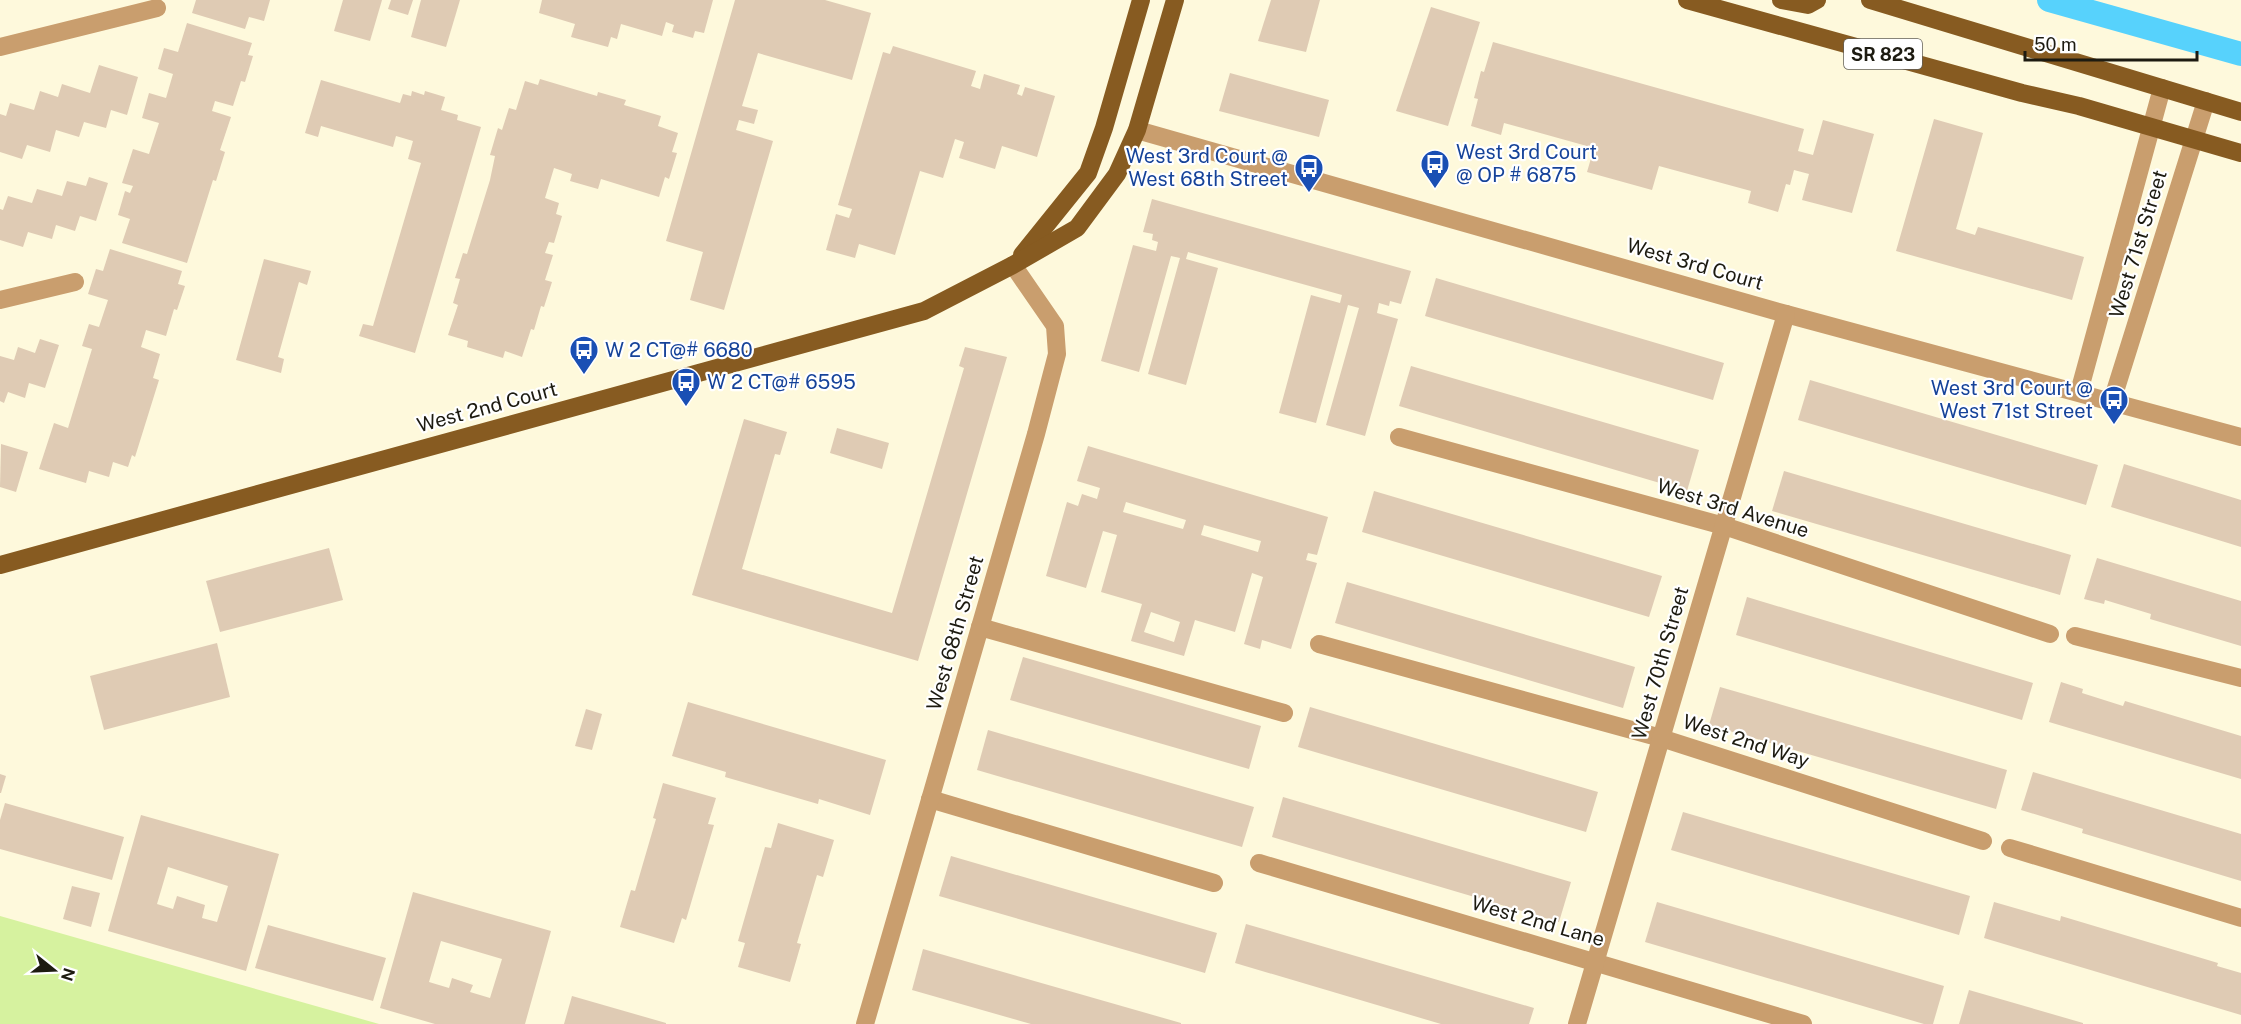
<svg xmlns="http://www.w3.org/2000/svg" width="2241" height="1024" viewBox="0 0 2241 1024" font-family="'Public Sans',sans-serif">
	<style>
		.green { fill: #d6f29f }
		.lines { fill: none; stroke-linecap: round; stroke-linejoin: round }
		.canal { stroke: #57d2fc; stroke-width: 24 }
		.building { fill: #dfcbb4; fill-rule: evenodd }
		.minor { stroke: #c99e6e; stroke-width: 18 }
		.major { stroke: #875b21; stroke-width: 18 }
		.labels { text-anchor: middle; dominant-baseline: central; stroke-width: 4.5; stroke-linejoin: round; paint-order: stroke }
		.shield { fill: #fff; stroke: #615f58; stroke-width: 1.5 }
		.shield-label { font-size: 18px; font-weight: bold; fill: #1d1b11 }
		.transit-label { font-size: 20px; fill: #164399; stroke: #fff; text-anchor: start }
		.street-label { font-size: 20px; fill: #1d1b11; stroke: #fff }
	</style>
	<rect width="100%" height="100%" fill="#fef9dc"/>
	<polygon class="green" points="0,916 379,1024 0,1024"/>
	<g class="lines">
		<polyline class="canal" points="2049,0 2241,54"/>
	</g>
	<g class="building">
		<polygon points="196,0 270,0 264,21 249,17 245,29 192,13"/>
		<polygon points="343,0 382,0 370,41 334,31"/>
		<polygon points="391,0 413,0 408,15 388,9"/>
		<polygon points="421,0 460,0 446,47 411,37"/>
		<polygon points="542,0 713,0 704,33 695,31 693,38 672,32 674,25 666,22 662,36 621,24 617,39 611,37 608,47 571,37 575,24 539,13"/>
		<polygon points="735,0 825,0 871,13 852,80 758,53 742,106 758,110 754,124 739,120 736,130 773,141 724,310 690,300 703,252 666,241"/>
		<polygon points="1271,0 1320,0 1306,52 1258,41"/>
		<polygon points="1431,7 1480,22 1448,126 1396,111"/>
		<polygon points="187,23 252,43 248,55 253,56 245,82 241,81 233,106 215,101 212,111 231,117 220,150 225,152 216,181 213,180 187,263 122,243 130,219 118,215 125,191 130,193 133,186 122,183 133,149 149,154 159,123 142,118 149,93 166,98 173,74 158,69 164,48 178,52"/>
		<polygon points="1493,42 1804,129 1798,151 1813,155 1823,120 1874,134 1852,213 1802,200 1809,174 1794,170 1790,185 1786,184 1778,212 1748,203 1751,191 1659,166 1652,190 1587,172 1594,148 1504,123 1501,135 1471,126 1478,99 1474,98 1481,71 1484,72"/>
		<polygon points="893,46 976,71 971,86 980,89 984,74 1020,85 1017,94 1022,96 1025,87 1055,96 1037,157 1002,146 995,169 959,158 964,142 955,139 943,178 920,171 895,255 859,244 855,258 826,250 836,214 849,218 852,209 838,205 883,52 890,54"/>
		<polygon points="99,65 138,77 127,115 111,110 106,128 84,122 79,137 56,130 50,152 27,145 22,159 0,152 0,114 6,116 10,103 34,110 40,91 58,97 62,84 90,93"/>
		<polygon points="1230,73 1329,100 1319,137 1219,111"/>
		<polygon points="540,79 597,96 598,92 626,100 624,105 661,116 658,126 678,133 672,152 677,153 669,179 665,177 659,197 601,179 598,189 570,181 572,174 554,168 545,198 559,203 556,214 562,216 554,243 549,242 545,253 553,255 545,280 552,282 544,307 541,306 534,330 531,329 522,357 505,351 503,358 467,347 468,341 448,335 458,305 453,303 460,279 455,278 463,253 467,254 490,180 495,156 490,155 498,128 502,130 509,108 516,110 525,81 538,85"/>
		<polygon points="321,80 400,103 403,94 411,96 412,91 424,95 425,91 445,97 441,110 458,115 457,120 481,127 415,353 359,336 363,324 373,326 421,163 408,159 413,141 396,136 393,147 321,126 318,137 305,133"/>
		<polygon points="1934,119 1983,133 1956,229 1975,235 1978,227 2084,257 2072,300 1896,251"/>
		<polygon points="89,177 108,183 96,221 80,216 75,231 56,225 52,239 28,232 23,247 0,240 0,209 3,210 8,196 32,203 37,189 62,196 67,181 86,186"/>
		<polygon points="1152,199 1411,271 1401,304 1390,301 1389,306 1379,303 1377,313 1398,319 1365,436 1326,425 1359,308 1348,305 1316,423 1279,413 1311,295 1340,303 1342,295 1188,252 1186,259 1218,268 1186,385 1148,374 1180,258 1171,256 1139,372 1101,361 1133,245 1156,251 1158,242 1152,240 1153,234 1143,232"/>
		<polygon points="110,249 182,271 178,284 185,286 177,310 174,309 166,336 146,330 141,347 160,354 153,378 159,380 135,457 132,455 128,467 113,462 109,477 89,471 86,483 39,469 54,423 68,428 92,349 82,346 89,324 99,327 108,300 88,294 96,269 103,271"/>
		<polygon points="264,259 311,271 307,285 299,282 278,357 284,359 281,373 236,360"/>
		<polygon points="1436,278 1724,363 1713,400 1425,316"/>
		<polygon points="40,339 59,345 45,388 29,383 25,398 8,392 4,403 0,401 0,356 14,360 18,347 35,353"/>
		<polygon points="965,347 1007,357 918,661 692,595 744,419 787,432 780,455 775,454 742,569 892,613 964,368 959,366"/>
		<polygon points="1411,366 1699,450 1687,491 1399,406"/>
		<polygon points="1810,380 2098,465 2086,505 1798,420"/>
		<polygon points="837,428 889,443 882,469 830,453"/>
		<polygon points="1,444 28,452 16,492 0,487"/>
		<path d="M1088 446 1328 517 1317 555 1308 553 1306 560 1317 563 1291 649 1262 640 1260 649 1244 644 1263 577 1252 573 1235 632 1195 620 1184 656 1131 641 1142 604 1101 592 1117 535 1103 531 1086 588 1046 576 1067 502 1078 506 1082 494 1097 499 1100 488 1077 481ZM1126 502 1186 520 1183 529 1123 512ZM1204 525 1261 541 1258 552 1201 535ZM1151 612 1180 622 1174 642 1144 632Z"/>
		<polygon points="2124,464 2241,500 2241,547 2111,507"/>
		<polygon points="1784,471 2071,555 2060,595 1772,511"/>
		<polygon points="1374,491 1662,576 1649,617 1362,532"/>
		<polygon points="329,548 343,600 220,632 206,581"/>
		<polygon points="2097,558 2241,601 2241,646 2150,619 2151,614 2105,600 2104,604 2084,599"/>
		<polygon points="1347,582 1635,667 1623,708 1335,623"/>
		<polygon points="1747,597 2033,683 2022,720 1736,635"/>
		<polygon points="217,643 230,697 104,730 90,676"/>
		<polygon points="1023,657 1261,726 1249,769 1010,700"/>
		<polygon points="2061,682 2083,689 2082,693 2123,706 2125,701 2241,736 2241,779 2049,722"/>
		<polygon points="1720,687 2007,770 1996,809 1709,725"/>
		<polygon points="688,702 886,760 870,815 819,799 818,804 725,777 726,772 672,756"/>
		<polygon points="1310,707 1598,792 1586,832 1298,747"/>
		<polygon points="586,709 602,714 592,750 575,746"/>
		<polygon points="988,730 1254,807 1242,847 977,770"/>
		<polygon points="2033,772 2241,834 2241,881 2082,833 2083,829 2021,810"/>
		<polygon points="0,774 6,776 1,793 0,793"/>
		<polygon points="663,783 716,798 708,824 714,825 686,920 682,918 674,943 620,927 631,890 635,891 656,819 653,818"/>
		<polygon points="1283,797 1571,882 1559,922 1272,837"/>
		<polygon points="5,803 124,837 112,880 0,849 0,820"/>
		<polygon points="1683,812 1970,896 1959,935 1671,850"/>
		<path d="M141 815 279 854 246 971 108 931ZM168 867 228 886 217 922 202 918 205 905 177 896 173 909 157 904Z"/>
		<polygon points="778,823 834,840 823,877 817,875 797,943 801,944 790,982 738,967 745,943 738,941 765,847 771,848"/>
		<polygon points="951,856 1217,933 1205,973 939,896"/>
		<polygon points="72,886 100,893 91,927 63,919"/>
		<path d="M413 892 551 931 525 1024H435L380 1008ZM441 941 502 959 490 998 470 992 473 985 452 978 449 988 429 982Z"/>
		<polygon points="1657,902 1944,986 1933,1024 1924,1024 1645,942"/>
		<polygon points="1994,902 2060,921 2061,916 2218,963 2217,966 2241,973 2241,1015 1984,938"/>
		<polygon points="1246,924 1534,1008 1529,1024 1441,1024 1235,963"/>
		<polygon points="268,925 386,958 373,1001 255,968"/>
		<polygon points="923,949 1181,1023 1181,1024 1031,1024 912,990"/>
		<polygon points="1969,990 2083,1023 2083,1024 1959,1024"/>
		<polygon points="572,996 666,1023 666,1024 564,1024"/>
	</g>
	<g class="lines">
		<g class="minor">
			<polyline points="0,47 157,8"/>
			<polyline points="1137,130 1786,314 2241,437"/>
			<polyline points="0,300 75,282"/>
			<polyline points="2079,392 2162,88"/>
			<polyline points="2112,401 2206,101"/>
			<polyline points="1399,437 1724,526 2050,634"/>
			<polyline points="980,627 1284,713"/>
			<polyline points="2075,636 2241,678"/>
			<polyline points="1319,644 1661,738 1983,841"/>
			<polyline points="930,799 1214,883"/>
			<polyline points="2010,848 2241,918"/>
			<polyline points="1259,863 1803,1024"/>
			<polyline points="865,1024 1036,434 1057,354 1055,326 1013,265"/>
			<polyline points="1577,1024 1786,314"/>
		</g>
		<g class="major">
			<polyline points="1687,0 2022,93 2079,106 2241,153"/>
			<polyline points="1781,0 1808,5 1817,0"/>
			<polyline points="1870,0 2241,112"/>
			<polyline points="1022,255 1088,173 1104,128 1141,0"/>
			<polyline points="0,565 924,311 1013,265 1077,228 1117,174 1137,130 1175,0"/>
		</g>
	</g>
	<defs>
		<g id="bus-pin" transform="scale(1.5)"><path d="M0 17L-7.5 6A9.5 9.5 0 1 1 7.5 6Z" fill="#1a4fb4" stroke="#fff"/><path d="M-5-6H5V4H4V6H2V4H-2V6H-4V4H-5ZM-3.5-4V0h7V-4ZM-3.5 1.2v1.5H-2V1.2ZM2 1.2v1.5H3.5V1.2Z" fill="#fff"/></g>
	</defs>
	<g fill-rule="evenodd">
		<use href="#bus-pin" x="1435" y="164"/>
		<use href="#bus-pin" x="1309" y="168"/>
		<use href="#bus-pin" x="584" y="350"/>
		<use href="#bus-pin" x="686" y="382"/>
		<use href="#bus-pin" x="2114" y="400"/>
	</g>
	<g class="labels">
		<rect class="shield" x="1844" y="39" width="78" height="30" rx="4.5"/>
		<g class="shield-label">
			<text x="1883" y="54">SR 823</text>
		</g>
		<g class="transit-label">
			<text x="1456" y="152">West 3rd Court<tspan x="1456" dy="23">@ OP # 6875</tspan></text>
			<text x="1288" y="156" text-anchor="end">West 3rd Court @<tspan x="1288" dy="23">West 68th Street</tspan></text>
			<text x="605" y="350">W 2 CT@# 6680</text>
			<text x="707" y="382">W 2 CT@# 6595</text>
			<text x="2093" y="388" text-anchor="end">West 3rd Court @<tspan x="2093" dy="23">West 71st Street</tspan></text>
		</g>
		<g class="street-label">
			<text transform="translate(2138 244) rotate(-73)">West 71st Street</text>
			<text transform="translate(1695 264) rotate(16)">West 3rd Court</text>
			<text transform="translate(487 407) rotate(-15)">West 2nd Court</text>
			<text transform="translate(1733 508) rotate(17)">West 3rd Avenue</text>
			<text transform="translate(955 633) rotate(-74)">West 68th Street</text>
			<text transform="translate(1660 663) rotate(-74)">West 70th Street</text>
			<text transform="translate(1746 741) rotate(18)">West 2nd Way</text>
			<text transform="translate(1538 921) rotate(16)">West 2nd Lane</text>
		</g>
	</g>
	<g transform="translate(54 970) rotate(108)" stroke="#ffffff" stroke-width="4.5" paint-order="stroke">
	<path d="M0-4.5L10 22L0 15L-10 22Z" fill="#1d1b11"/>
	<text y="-9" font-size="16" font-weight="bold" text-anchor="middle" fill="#1d1b11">N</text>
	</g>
	<path d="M2025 51v9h172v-9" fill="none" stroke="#1d1b11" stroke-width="3"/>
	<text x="2034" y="51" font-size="18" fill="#1d1b11" stroke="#ffffff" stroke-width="4.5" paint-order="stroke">50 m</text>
</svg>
